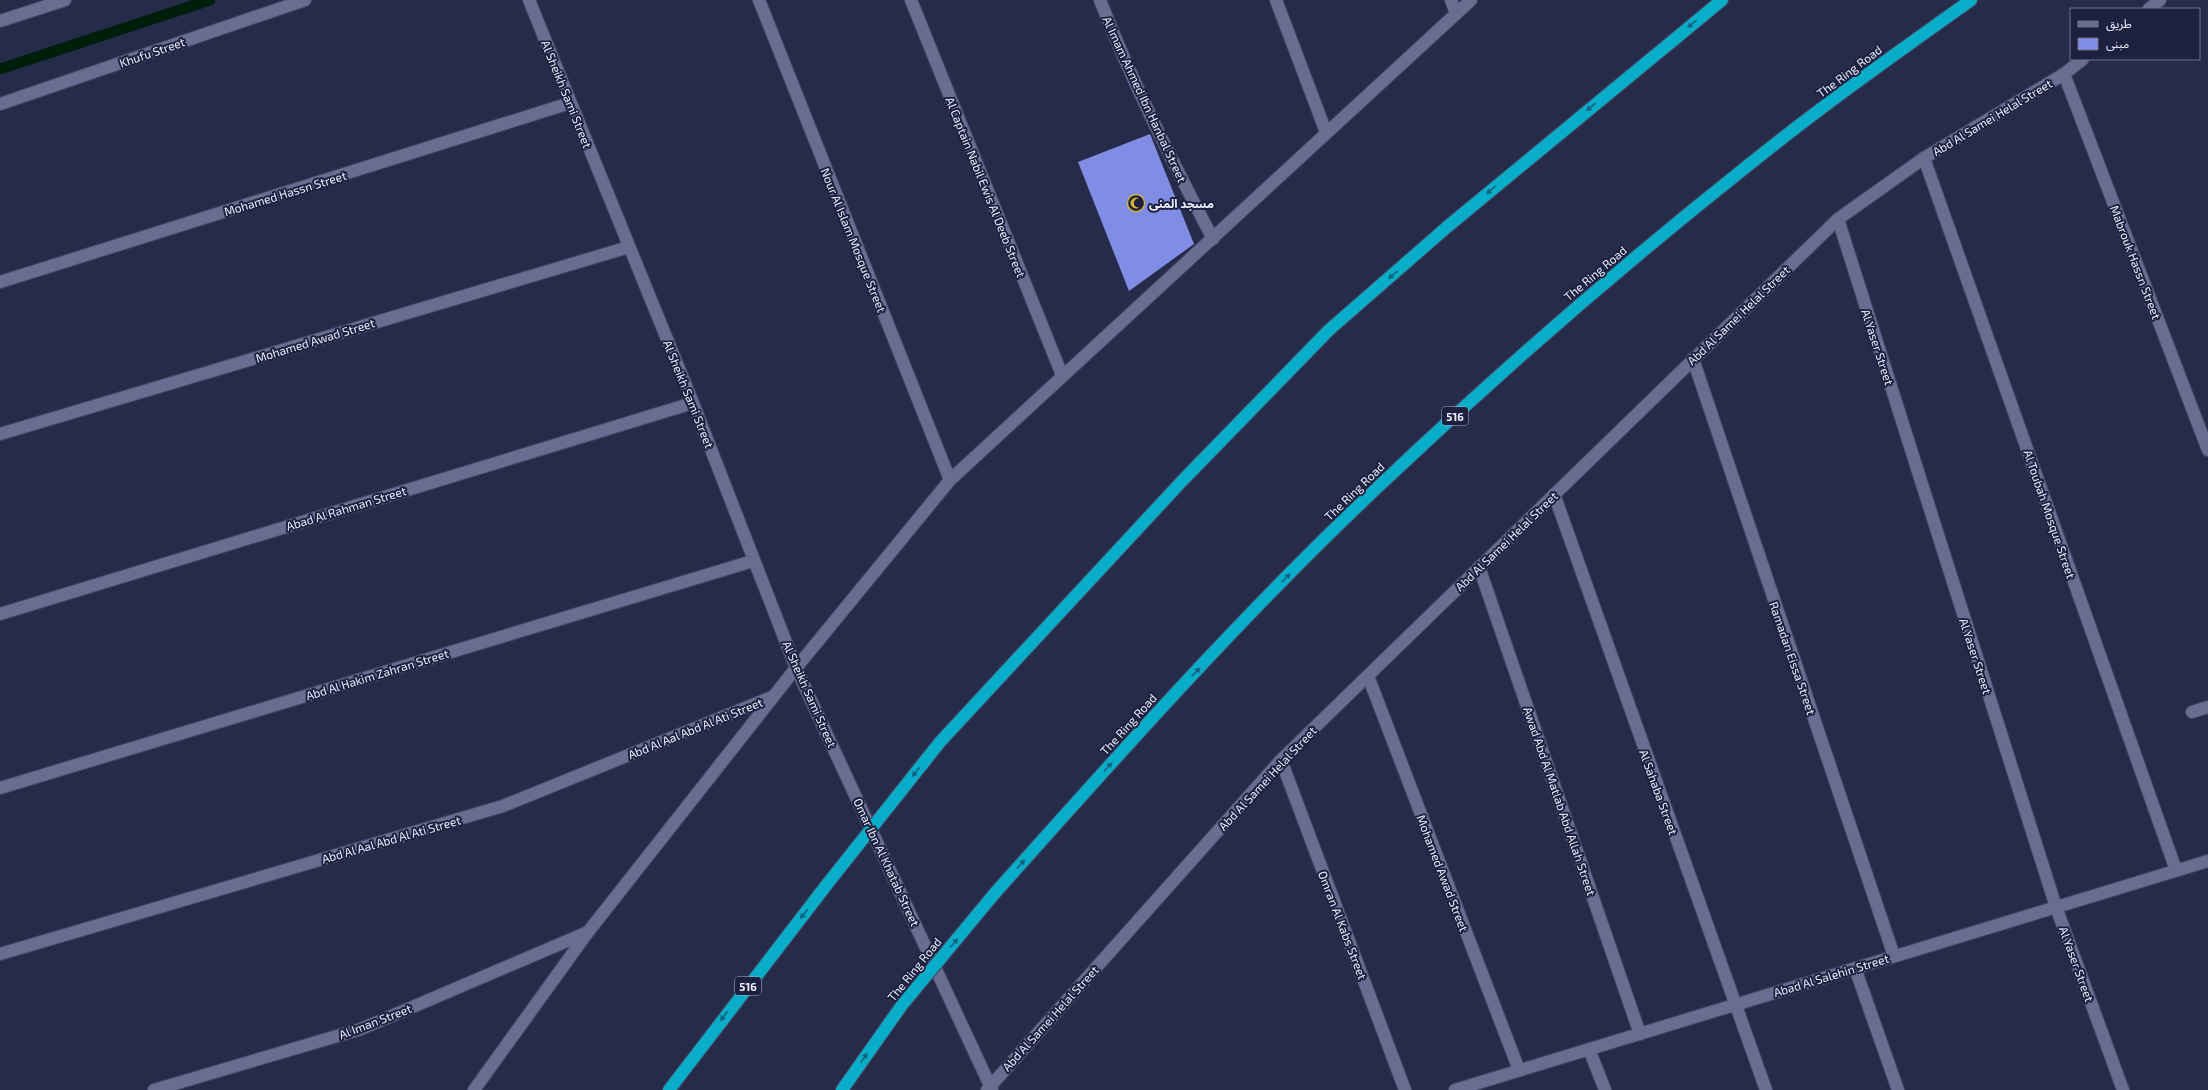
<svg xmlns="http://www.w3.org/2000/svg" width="2208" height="1090" viewBox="0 0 2208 1090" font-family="'Exo 2','Noto Sans Arabic',sans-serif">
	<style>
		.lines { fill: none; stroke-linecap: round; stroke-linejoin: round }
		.stream { stroke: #001e0c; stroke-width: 11 }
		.building { fill: #808de4 }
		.minor-casing { stroke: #444761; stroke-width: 14 }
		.motorway-casing { stroke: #444761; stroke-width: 14 }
		.minor { stroke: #676e92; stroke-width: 12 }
		.motorway { stroke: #08adca; stroke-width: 12 }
		.motorway-bridge-casing { stroke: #444761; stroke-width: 14; stroke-linecap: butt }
		.motorway-bridge { stroke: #08adca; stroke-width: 12 }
		.oneway { fill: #14607e }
		.labels { text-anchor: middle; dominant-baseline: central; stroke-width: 4; stroke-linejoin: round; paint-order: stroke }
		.shield { fill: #1d213f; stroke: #acb0c5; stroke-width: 1 }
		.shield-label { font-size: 11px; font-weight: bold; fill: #e9edfe }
		.street-label { font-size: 12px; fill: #e9edfe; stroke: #1d213f }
		.poi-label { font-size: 12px; font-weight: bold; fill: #e9edfe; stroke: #1d213f; text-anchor: start }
	</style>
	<rect width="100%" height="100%" fill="#262b4a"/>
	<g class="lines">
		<polyline class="stream" points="0,69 210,0"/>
	</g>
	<polygon class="building" points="1150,134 1194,244 1129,291 1078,162"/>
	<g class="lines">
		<g class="minor-casing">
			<g id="minor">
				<polyline points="529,0 693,403 796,668 992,1090"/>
				<polyline points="759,0 950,480"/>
				<polyline points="911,0 1062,375"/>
				<path d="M1100 0C1132 82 1172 161 1213 239"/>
				<polyline points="1276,0 1326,132"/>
				<polyline points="1451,0 1456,13"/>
				<polyline points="2149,9 2160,0"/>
				<polyline points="0,21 65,0"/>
				<polyline points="2064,74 2208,450"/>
				<polyline points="0,104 305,0"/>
				<polyline points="1924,158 2176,870"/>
				<polyline points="1838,219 2056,907 2123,1090"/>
				<polyline points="0,282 570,103"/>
				<polyline points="1693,359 1894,956"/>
				<polyline points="0,434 629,247"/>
				<polyline points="1554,494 1766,1090"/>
				<polyline points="1479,567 1640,1034"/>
				<polyline points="0,614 693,403"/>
				<polyline points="1368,676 1519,1070"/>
				<polyline points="2192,712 2208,707"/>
				<polyline points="1281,760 1405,1090"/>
				<polyline points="0,788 753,561"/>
				<polyline points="0,954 503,806 772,697"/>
				<polyline points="1855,968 1898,1090"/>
				<polyline points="1589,1049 1605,1090"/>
				<polyline points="154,1090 361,1029 588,932"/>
				<polyline points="474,1090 588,932 796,668 950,480 1471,0"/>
				<polyline points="987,1090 1281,760 1838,219 1924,158 2064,74 2083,59"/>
				<polyline points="1455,1090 2208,861"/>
			</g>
		</g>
		<g class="motorway-casing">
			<g id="motorway">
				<polyline points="940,742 1182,481 1329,330 1447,227 1722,0"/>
				<path d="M995 893C1119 754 1243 614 1379 486 1497 374 1619 268 1746 167 1819 108 1895 54 1971 0"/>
				<polyline points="669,1090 828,883"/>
				<polyline points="842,1090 902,1005"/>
			</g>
		</g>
		<use href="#minor" class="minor"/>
		<use href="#motorway" class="motorway"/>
		<g class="motorway-bridge-casing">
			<g id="motorway-bridge">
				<polyline points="828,883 940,742"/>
				<polyline points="902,1005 995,893"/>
			</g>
		</g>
		<use href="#motorway-bridge" class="motorway-bridge"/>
	</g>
	<defs><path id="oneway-solid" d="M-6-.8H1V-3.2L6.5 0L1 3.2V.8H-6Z"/></defs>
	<g class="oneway">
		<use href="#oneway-solid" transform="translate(1692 24) rotate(141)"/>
		<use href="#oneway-solid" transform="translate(1591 107) rotate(141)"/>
		<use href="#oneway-solid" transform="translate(1491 190) rotate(140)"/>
		<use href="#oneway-solid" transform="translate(1393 275) rotate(139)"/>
		<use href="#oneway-solid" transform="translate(1286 578) rotate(-45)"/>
		<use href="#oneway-solid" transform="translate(1196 672) rotate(-46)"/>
		<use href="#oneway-solid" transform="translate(1108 767) rotate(-48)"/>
		<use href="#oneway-solid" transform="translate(916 772) rotate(128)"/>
		<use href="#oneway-solid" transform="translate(1021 864) rotate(-48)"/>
		<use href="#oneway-solid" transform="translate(804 914) rotate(128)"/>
		<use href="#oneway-solid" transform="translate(954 943) rotate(-50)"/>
		<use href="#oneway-solid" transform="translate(724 1016) rotate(127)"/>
		<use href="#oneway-solid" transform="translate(864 1058) rotate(-55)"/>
	</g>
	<defs>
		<g id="mosque-ring" transform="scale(0.9)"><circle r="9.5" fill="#1d213f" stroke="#d3b635" stroke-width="1.5"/><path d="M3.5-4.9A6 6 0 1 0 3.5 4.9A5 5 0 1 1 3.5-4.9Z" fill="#d3b635"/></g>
	</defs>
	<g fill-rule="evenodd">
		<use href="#mosque-ring" x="1136" y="203"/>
	</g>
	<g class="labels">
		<g class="shield">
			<rect x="1442" y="407" width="26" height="18" rx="3"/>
			<rect x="735" y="977" width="26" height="18" rx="3"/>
		</g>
		<g class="shield-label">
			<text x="1455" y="416">516</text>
			<text x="748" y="986">516</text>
		</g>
		<g class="street-label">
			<text transform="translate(152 52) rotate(-19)">Khufu Street</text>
			<text transform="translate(1849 71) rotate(-37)">The Ring Road</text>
			<text transform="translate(567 94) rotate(68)">Al Sheikh Sami Street</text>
			<text transform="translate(1145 99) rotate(65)">Al Imam Ahmed Ibn Hanbal Street</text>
			<text transform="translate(1992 117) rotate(-31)">Abd Al Samei Helal Street</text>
			<text transform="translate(986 187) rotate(68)">Al Captain Nabil Ewis Al Deeb Street</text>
			<text transform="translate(285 193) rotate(-17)">Mohamed Hassn Street</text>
			<text transform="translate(854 240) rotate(68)">Nour Al Islam Mosque Street</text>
			<text transform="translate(2136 262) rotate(69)">Mabrouk Hassn Street</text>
			<text transform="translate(1595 273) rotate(-40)">The Ring Road</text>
			<text transform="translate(1738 315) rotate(-44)">Abd Al Samei Helal Street</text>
			<text transform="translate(315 340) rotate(-17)">Mohamed Awad Street</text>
			<text transform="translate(1878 347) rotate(72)">Al Yaser Street</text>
			<text transform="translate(689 394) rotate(68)">Al Sheikh Sami Street</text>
			<text transform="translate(1354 491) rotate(-44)">The Ring Road</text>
			<text transform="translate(346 508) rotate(-17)">Abad Al Rahman Street</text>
			<text transform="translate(2050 514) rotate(71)">Al Toubah Mosque Street</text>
			<text transform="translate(1506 541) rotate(-44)">Abd Al Samei Helal Street</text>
			<text transform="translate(1976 656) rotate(72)">Al Yaser Street</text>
			<text transform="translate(1793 658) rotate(71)">Ramadan Eissa Street</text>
			<text transform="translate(377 674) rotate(-17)">Abd Al Hakim Zahran Street</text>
			<text transform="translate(810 694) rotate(66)">Al Sheikh Sami Street</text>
			<text transform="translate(1128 724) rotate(-48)">The Ring Road</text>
			<text transform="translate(695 728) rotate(-22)">Abd Al Aal Abd Al Ati Street</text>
			<text transform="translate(1267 778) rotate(-47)">Abd Al Samei Helal Street</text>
			<text transform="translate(1659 792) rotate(70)">Al Sahaba Street</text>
			<text transform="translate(1560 801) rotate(71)">Awad Abd Al Matlab Abd Allah Street</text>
			<text transform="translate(391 839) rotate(-16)">Abd Al Aal Abd Al Ati Street</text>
			<text transform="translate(887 862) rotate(65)">Omar Ibn Al Khatab Street</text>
			<text transform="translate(1443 873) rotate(69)">Mohamed Awad Street</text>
			<text transform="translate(1343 925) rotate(69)">Omran Al Kabs Street</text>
			<text transform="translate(2077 964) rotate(70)">Al Yaser Street</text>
			<text transform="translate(914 969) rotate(-51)">The Ring Road</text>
			<text transform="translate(1831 975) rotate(-17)">Abad Al Salehin Street</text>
			<text transform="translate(1050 1018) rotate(-48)">Abd Al Samei Helal Street</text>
			<text transform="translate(375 1021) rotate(-21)">Al Iman Street</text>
		</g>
		<g class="poi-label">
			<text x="1149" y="203">مسجد المنى</text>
		</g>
	</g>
	<rect x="2070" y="8" width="130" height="52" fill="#1d213f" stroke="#6f738b"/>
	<rect x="2078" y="21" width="20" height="6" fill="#676e92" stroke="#6f738b"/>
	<text x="2106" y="28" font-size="12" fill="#e9edfe">طريق</text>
	<rect x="2078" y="38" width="20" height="12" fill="#808de4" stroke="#6f738b"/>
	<text x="2106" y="48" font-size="12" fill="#e9edfe">مبنى</text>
</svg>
